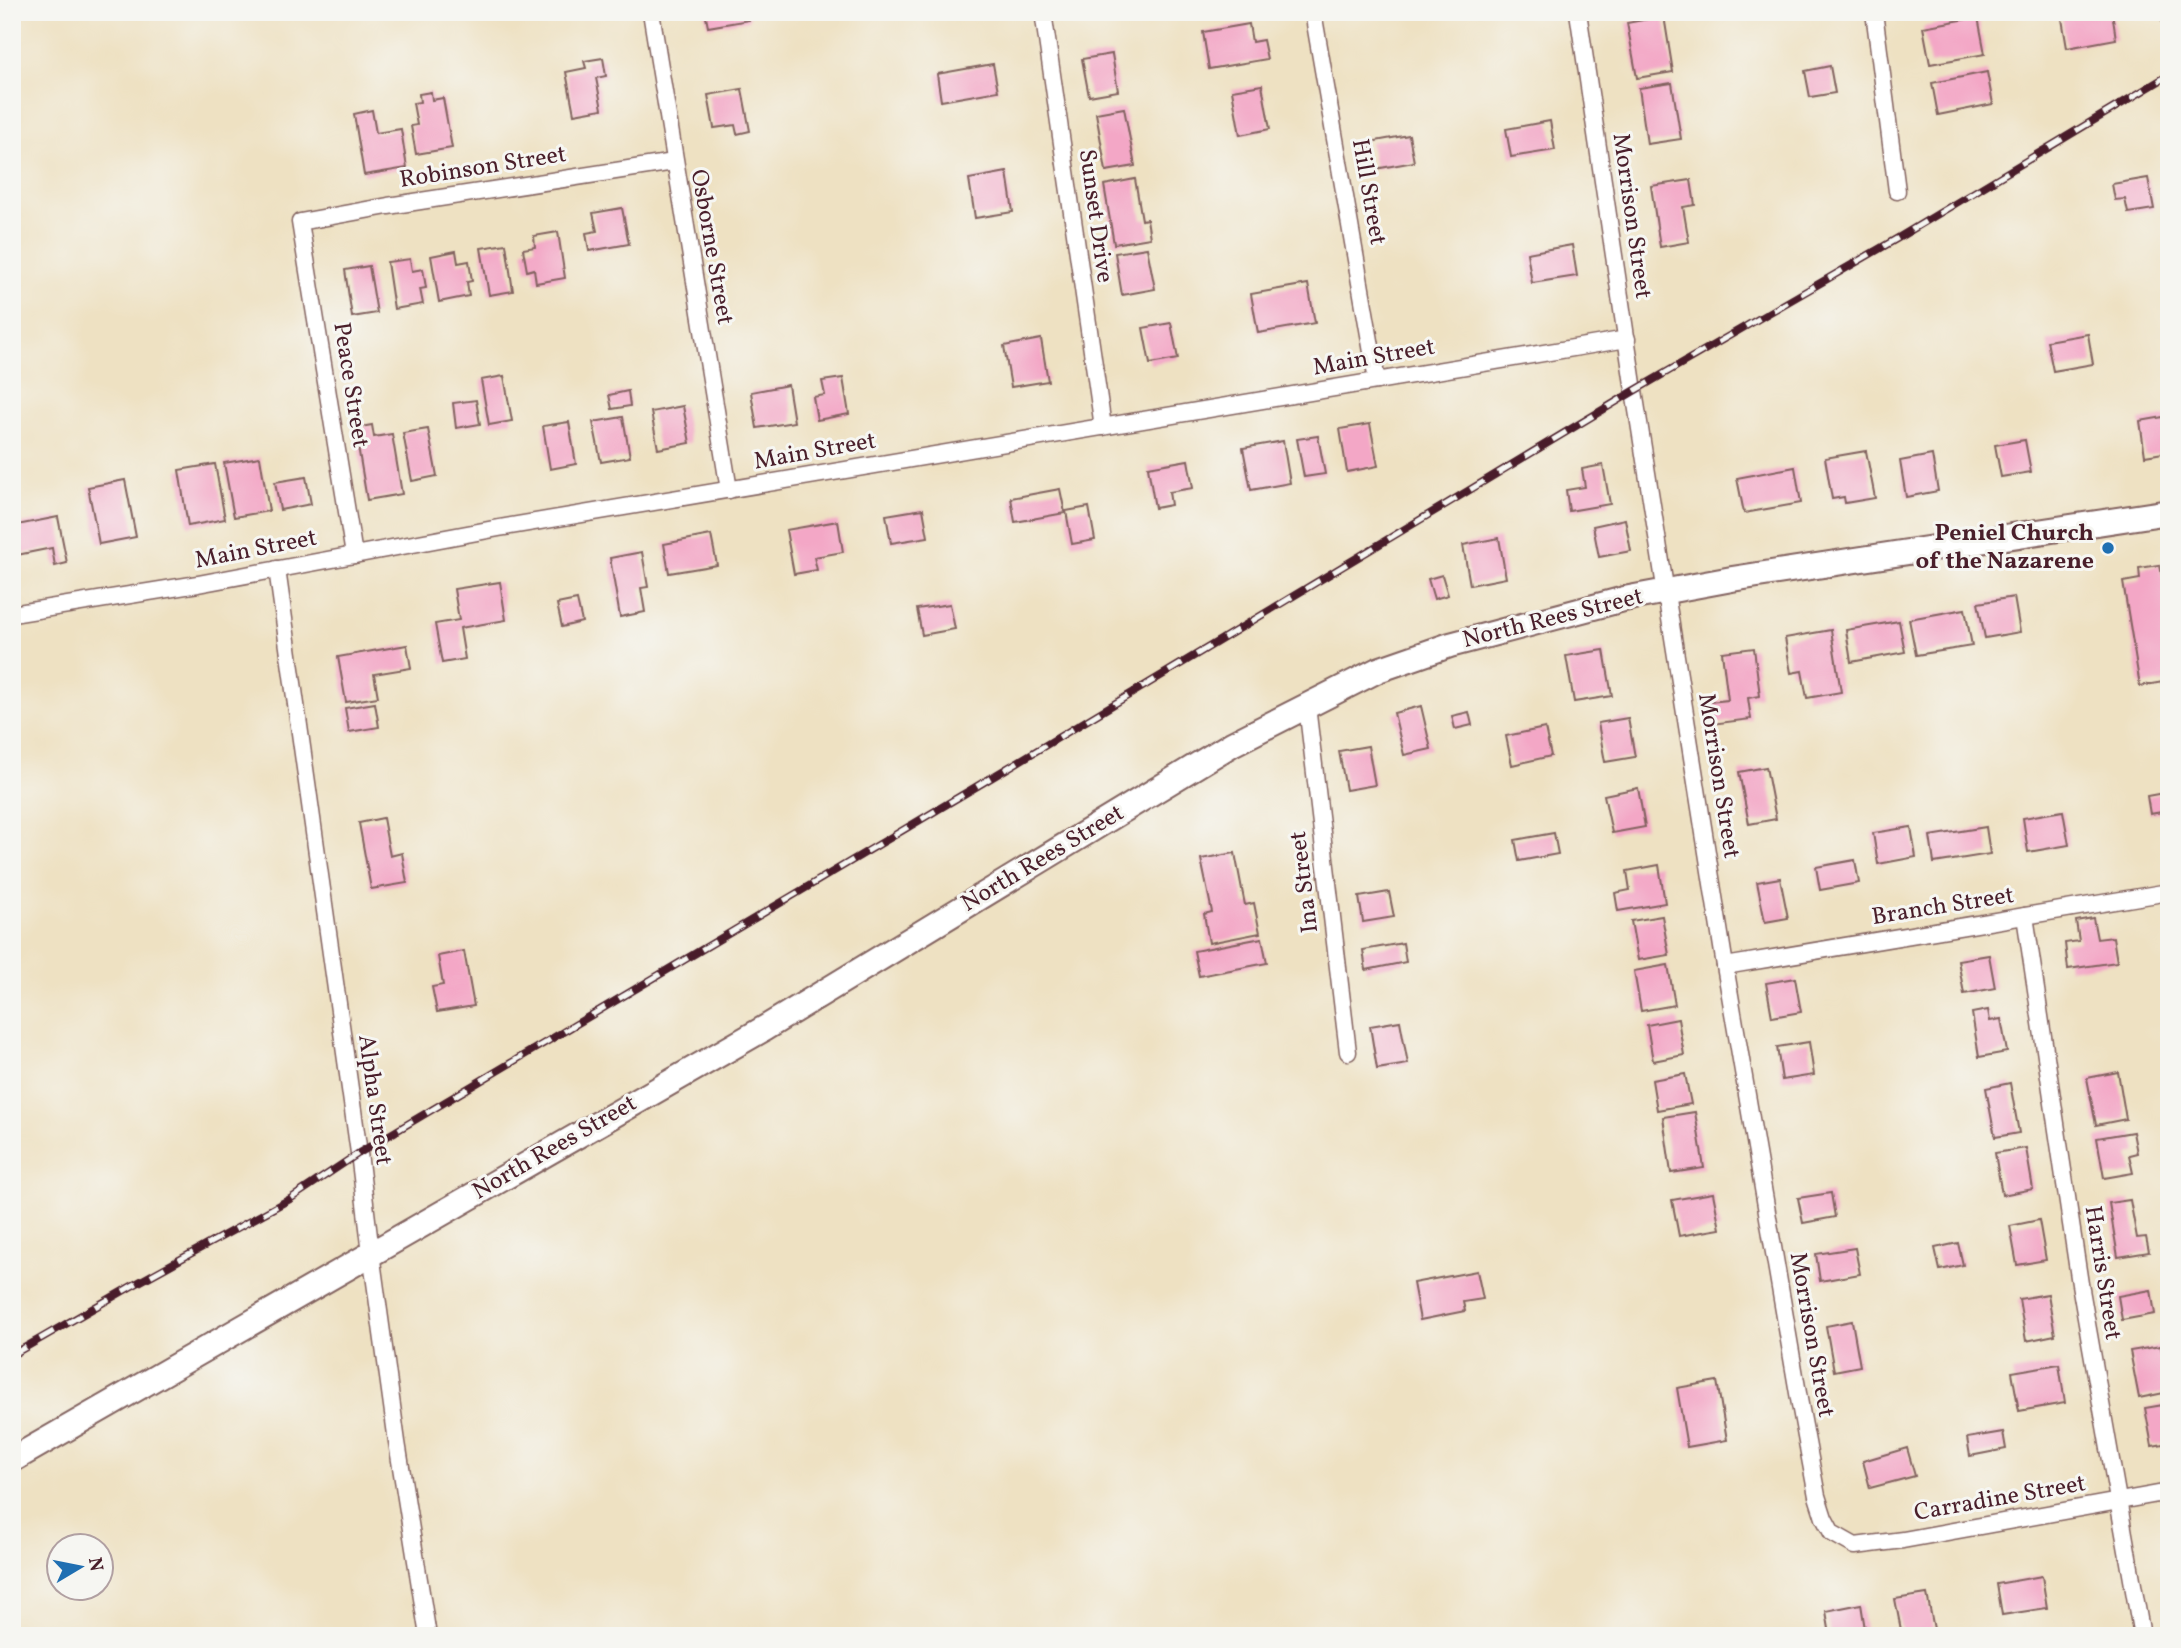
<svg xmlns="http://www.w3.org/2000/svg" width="2181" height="1648" viewBox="0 0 2181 1648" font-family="Vollkorn,serif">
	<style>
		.building { fill: #f3a7c6 }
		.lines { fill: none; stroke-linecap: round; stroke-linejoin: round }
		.street-casing { stroke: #836360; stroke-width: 19 }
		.primary-casing { stroke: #836360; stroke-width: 28 }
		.street { stroke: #fff; stroke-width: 16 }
		.primary { stroke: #fff; stroke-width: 24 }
		.rail-casing { stroke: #4a1f2b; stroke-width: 8 }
		.rail { stroke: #f6f6f2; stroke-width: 5; stroke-dasharray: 16; stroke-linecap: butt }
		.poi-dot { fill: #1f6fb2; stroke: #f6f6f2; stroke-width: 2.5 }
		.labels { text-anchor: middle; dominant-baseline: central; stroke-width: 6; stroke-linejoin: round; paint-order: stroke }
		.street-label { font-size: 24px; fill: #4a1f2b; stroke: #f6f6f2 }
		.poi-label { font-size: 24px; font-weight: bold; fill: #4a1f2b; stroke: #f6f6f2; text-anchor: end }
	</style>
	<rect width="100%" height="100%" fill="#f6f6f2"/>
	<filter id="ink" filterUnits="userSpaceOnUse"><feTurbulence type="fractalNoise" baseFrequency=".0143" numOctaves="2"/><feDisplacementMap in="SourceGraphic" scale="14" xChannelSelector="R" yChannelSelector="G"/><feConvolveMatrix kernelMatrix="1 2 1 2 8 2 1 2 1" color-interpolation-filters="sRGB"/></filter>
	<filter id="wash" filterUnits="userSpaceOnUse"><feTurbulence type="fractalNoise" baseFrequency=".00686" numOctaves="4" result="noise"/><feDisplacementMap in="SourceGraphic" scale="28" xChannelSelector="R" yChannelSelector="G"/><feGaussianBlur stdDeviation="1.57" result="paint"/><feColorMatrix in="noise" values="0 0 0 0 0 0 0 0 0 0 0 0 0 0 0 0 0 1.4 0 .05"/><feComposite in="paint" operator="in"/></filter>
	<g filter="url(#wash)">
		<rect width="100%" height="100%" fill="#eee1c2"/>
		<g id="blocks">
			<g class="building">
				<polygon points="705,12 748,12 749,20 708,27"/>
				<polygon points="2112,12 2116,39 2067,48 2061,13"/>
				<polygon points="1664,16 1673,72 1637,78 1627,23"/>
				<polygon points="1978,17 1985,54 1930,64 1923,27"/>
				<polygon points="1249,24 1252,42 1263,40 1267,59 1209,69 1203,32"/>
				<polygon points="1112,54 1118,91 1089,96 1082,59"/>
				<polygon points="603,58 606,76 596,78 602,109 574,114 566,72 586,68 584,61"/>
				<polygon points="993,64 998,91 941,101 937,74"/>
				<polygon points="1830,66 1835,93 1810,97 1805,71"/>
				<polygon points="1987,72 1993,104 1938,115 1932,83"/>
				<polygon points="1672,83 1681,139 1647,144 1639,88"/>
				<polygon points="1262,85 1270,129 1240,135 1232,90"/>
				<polygon points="742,89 750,131 737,134 735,125 714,128 708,95"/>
				<polygon points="431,92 432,100 443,98 452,148 416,154 411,126 417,125 413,103 420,102 419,94"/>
				<polygon points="1124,108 1135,166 1106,171 1096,113"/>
				<polygon points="372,110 376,133 401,129 407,168 364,175 354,114"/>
				<polygon points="1550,121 1555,150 1511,157 1506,129"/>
				<polygon points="1409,135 1414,162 1375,169 1370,142"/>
				<polygon points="1007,172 1013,212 975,218 969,179"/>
				<polygon points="2148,178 2154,209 2128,213 2125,199 2115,200 2112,184"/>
				<polygon points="1135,179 1142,220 1147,219 1150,238 1114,244 1104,185"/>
				<polygon points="1691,180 1695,205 1683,207 1689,242 1660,247 1651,186"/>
				<polygon points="622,208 629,244 589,251 586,233 597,231 593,213"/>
				<polygon points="558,232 565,278 536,283 534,269 527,271 523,249 535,247 534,236"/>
				<polygon points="506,244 513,291 489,295 481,248"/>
				<polygon points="1572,245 1577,276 1532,283 1527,253"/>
				<polygon points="1147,248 1155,289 1122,295 1115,253"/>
				<polygon points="456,251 458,263 469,261 472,281 467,282 469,296 439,302 431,256"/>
				<polygon points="410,259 412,271 423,269 426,288 420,289 423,304 394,309 387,262"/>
				<polygon points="369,266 377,313 352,317 345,270"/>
				<polygon points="1308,284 1315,323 1258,333 1251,294"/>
				<polygon points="1171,323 1178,359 1150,364 1143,328"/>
				<polygon points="2088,334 2093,364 2053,371 2047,341"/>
				<polygon points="1041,339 1048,381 1011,387 1004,346"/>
				<polygon points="504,376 512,421 489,425 481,380"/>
				<polygon points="843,378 849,414 817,420 813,397 825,395 822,381"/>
				<polygon points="788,385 794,422 757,428 751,392"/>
				<polygon points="628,391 630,406 612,409 609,395"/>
				<polygon points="476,400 480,424 456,428 453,403"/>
				<polygon points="683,406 690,443 658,449 651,412"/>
				<polygon points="2169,416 2169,452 2145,456 2140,421"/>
				<polygon points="623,417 630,457 601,462 593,422"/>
				<polygon points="569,422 576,464 550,469 543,426"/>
				<polygon points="1370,424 1378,466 1347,472 1340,429"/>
				<polygon points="372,425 374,437 392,434 402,494 367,500 355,428"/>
				<polygon points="428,429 437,476 412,481 403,433"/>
				<polygon points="1318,436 1325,474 1304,477 1297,439"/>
				<polygon points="2025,440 2031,472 2001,477 1995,445"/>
				<polygon points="1283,441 1290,483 1251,490 1243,448"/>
				<polygon points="1866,451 1875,498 1845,503 1844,497 1832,499 1825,458"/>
				<polygon points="1932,455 1938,491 1906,497 1900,461"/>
				<polygon points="260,457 269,511 234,517 224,463"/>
				<polygon points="1188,460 1193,488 1169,492 1171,505 1155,508 1148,467"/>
				<polygon points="215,464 225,519 188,526 179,470"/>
				<polygon points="1603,465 1610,504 1569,511 1566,490 1585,487 1582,469"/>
				<polygon points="1795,467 1801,503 1744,513 1737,478"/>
				<polygon points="306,477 311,504 280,510 275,482"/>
				<polygon points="125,480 136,537 99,544 88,487"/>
				<polygon points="1060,489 1065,513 1015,522 1011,498"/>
				<polygon points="1089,507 1095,540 1072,544 1066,511"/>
				<polygon points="923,509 928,537 891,543 886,515"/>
				<polygon points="58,517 67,563 55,566 52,548 12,556 12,526"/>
				<polygon points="1625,519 1631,551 1599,557 1593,526"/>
				<polygon points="838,521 843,552 814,557 817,570 794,574 786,530"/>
				<polygon points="711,535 717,565 669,573 664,544"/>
				<polygon points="1499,538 1506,578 1470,585 1463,545"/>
				<polygon points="642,552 648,587 641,588 645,612 620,617 610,558"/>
				<polygon points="2160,565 2162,576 2169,575 2169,681 2140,686 2123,582 2140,579 2139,568"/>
				<polygon points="1442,575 1448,595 1434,599 1428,579"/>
				<polygon points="500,582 506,620 460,628 465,659 442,663 435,624 459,620 454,589"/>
				<polygon points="2014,597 2020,632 1985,638 1978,603"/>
				<polygon points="577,600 582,622 562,627 557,604"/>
				<polygon points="950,604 955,629 922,635 917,609"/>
				<polygon points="1965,609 1972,646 1916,655 1909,619"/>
				<polygon points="1899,621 1905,652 1851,662 1846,630"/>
				<polygon points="1831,630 1841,692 1807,698 1802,671 1791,673 1785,638"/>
				<polygon points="407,645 411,668 374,674 378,697 346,702 338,657"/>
				<polygon points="1754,648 1760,696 1748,698 1751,719 1712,724 1709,702 1728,700 1722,652"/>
				<polygon points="1604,650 1612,696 1574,702 1566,656"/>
				<polygon points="375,703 379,727 349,732 345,708"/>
				<polygon points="1421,706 1431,749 1404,755 1394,713"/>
				<polygon points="1469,712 1472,725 1455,729 1452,716"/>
				<polygon points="1628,718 1635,757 1605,762 1598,723"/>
				<polygon points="1545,728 1551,756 1512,765 1506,736"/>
				<polygon points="1368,746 1375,785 1346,790 1339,751"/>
				<polygon points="1766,767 1776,819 1749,824 1739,772"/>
				<polygon points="1638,788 1645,827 1612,833 1604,795"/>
				<polygon points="2169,792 2169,827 2165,828 2162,812 2150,814 2147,796"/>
				<polygon points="2063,811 2069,845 2028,852 2023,818"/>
				<polygon points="383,818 390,856 402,853 407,883 371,889 359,823"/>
				<polygon points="1911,827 1916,857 1878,864 1873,833"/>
				<polygon points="1986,827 1990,854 1934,863 1930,836"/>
				<polygon points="1554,833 1558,854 1519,861 1515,840"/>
				<polygon points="1235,853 1245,905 1254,903 1260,933 1209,943 1204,914 1212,912 1201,859"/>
				<polygon points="1855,860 1859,883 1820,890 1816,867"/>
				<polygon points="1659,865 1665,903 1618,911 1615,893 1630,890 1627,871"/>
				<polygon points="1780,878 1788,918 1765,922 1757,882"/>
				<polygon points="1389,892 1394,917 1363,922 1359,897"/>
				<polygon points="1662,916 1669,955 1638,960 1631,921"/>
				<polygon points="2093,918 2097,939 2113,937 2117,962 2068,969 2065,943 2079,941 2076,921"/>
				<polygon points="1262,938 1267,963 1199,976 1194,951"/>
				<polygon points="1403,943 1406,962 1366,970 1363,950"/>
				<polygon points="464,951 474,1006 437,1012 432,987 443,985 438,956"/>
				<polygon points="1989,955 1995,988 1964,994 1958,960"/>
				<polygon points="1668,965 1675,1005 1641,1011 1634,971"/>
				<polygon points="1795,978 1801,1012 1772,1017 1766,983"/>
				<polygon points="1988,1010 1990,1021 2001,1019 2007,1052 1979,1057 1972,1013"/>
				<polygon points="1678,1019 1684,1055 1653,1061 1647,1025"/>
				<polygon points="1400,1021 1408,1064 1377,1069 1370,1026"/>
				<polygon points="1809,1042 1814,1075 1782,1080 1777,1047"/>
				<polygon points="2118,1072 2126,1119 2096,1125 2087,1078"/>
				<polygon points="1685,1074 1691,1104 1657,1110 1652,1080"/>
				<polygon points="2010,1083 2019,1133 1995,1137 1986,1088"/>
				<polygon points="1695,1112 1704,1168 1671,1173 1663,1117"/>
				<polygon points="2133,1132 2137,1153 2129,1155 2133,1173 2104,1178 2097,1138"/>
				<polygon points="2026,1148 2033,1189 2002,1195 1995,1153"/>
				<polygon points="1713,1193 1720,1229 1679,1236 1672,1200"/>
				<polygon points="1831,1193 1835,1217 1803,1223 1798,1198"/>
				<polygon points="2130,1200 2137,1238 2146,1237 2149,1252 2118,1257 2109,1203"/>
				<polygon points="2039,1220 2046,1260 2017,1265 2010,1226"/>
				<polygon points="1958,1243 1963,1265 1940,1270 1935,1248"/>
				<polygon points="1855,1248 1860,1274 1820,1281 1816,1254"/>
				<polygon points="1477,1271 1483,1299 1463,1302 1465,1311 1420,1320 1413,1283"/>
				<polygon points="2151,1290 2155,1314 2122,1320 2118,1296"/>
				<polygon points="2048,1294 2055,1335 2026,1341 2019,1299"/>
				<polygon points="1852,1321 1860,1366 1834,1371 1826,1326"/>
				<polygon points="2161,1346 2169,1392 2139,1398 2130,1351"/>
				<polygon points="2059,1364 2065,1403 2019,1411 2012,1372"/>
				<polygon points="1717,1381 1727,1440 1687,1447 1677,1388"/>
				<polygon points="2169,1404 2169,1443 2152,1446 2145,1408"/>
				<polygon points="2003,1432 2006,1449 1970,1456 1967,1438"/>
				<polygon points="1907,1448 1915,1476 1870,1488 1863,1461"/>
				<polygon points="2042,1576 2047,1608 2002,1615 1997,1584"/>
				<polygon points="1927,1594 1934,1629 1902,1635 1895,1599"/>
				<polygon points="1861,1604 1865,1629 1830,1635 1826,1611"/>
			</g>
		</g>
	</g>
	<g filter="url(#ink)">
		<use href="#blocks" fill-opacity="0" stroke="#836360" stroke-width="2"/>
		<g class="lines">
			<g class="street-casing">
				<g id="street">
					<polyline points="651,12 729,490"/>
					<polyline points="1043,12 1103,427"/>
					<polyline points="1313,12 1377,381"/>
					<polyline points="1578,12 1634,391 1725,966 1799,1399 1817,1496 1824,1518 1832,1533 1855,1546 1903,1540 2169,1492"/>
					<polyline points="1874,12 1897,191"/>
					<polyline points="2168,12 2169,17"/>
					<polyline points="354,555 300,222 388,206 674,162"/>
					<polyline points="277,569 359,1153 371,1253 397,1442 428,1636"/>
					<polyline points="12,614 198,584 499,528 1627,339"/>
					<polyline points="1307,706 1348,1052"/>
					<polyline points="2025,916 2080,1284 2142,1636"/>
					<polyline points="1725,966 2169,892"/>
				</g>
			</g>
			<g class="primary-casing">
				<polyline id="primary" points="12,1460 765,1028 1232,744 1378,670 1450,645 1624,599 1732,579 2169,512"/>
			</g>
			<use href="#street" class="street"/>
			<use href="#primary" class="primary"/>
			<g class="rail-casing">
				<polyline id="rail" points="12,1355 130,1287 290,1199 359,1153 1011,766 1634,391 1898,238 2169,75"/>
			</g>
			<use href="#rail" class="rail"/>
		</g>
	</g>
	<circle class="poi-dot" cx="2108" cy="548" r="7"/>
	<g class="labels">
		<g class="street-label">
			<text transform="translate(483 168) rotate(-9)">Robinson Street</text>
			<text transform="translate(1368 192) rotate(80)">Hill Street</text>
			<text transform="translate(1095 216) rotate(82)">Sunset Drive</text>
			<text transform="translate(1631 216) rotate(82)">Morrison Street</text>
			<text transform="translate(711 247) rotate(80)">Osborne Street</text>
			<text transform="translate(1374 358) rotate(-10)">Main Street</text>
			<text transform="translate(350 385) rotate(81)">Peace Street</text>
			<text transform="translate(815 452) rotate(-10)">Main Street</text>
			<text transform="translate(256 550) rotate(-11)">Main Street</text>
			<text transform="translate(1553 619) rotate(-14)">North Rees Street</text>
			<text transform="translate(1718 776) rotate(81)">Morrison Street</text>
			<text transform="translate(1043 859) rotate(-31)">North Rees Street</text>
			<text transform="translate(1305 882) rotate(-97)">Ina Street</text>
			<text transform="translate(1943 907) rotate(-9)">Branch Street</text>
			<text transform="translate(374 1100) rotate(82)">Alpha Street</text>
			<text transform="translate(555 1148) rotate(-30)">North Rees Street</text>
			<text transform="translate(2102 1273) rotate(81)">Harris Street</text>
			<text transform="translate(1811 1335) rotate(80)">Morrison Street</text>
			<text transform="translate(2000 1499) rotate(-10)">Carradine Street</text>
		</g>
		<g class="poi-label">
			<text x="2094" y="534">Peniel Church<tspan x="2094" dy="28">of the Nazarene</tspan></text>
		</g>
	</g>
	<rect width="2181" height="1648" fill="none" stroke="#f6f6f2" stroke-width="42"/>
	<g transform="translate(80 1567) rotate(80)"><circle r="33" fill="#f6f6f2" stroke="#b1a0a2" stroke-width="2"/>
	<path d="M0-5L12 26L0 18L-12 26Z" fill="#1f6fb2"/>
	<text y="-10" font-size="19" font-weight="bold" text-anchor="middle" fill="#4a1f2b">N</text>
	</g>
</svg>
